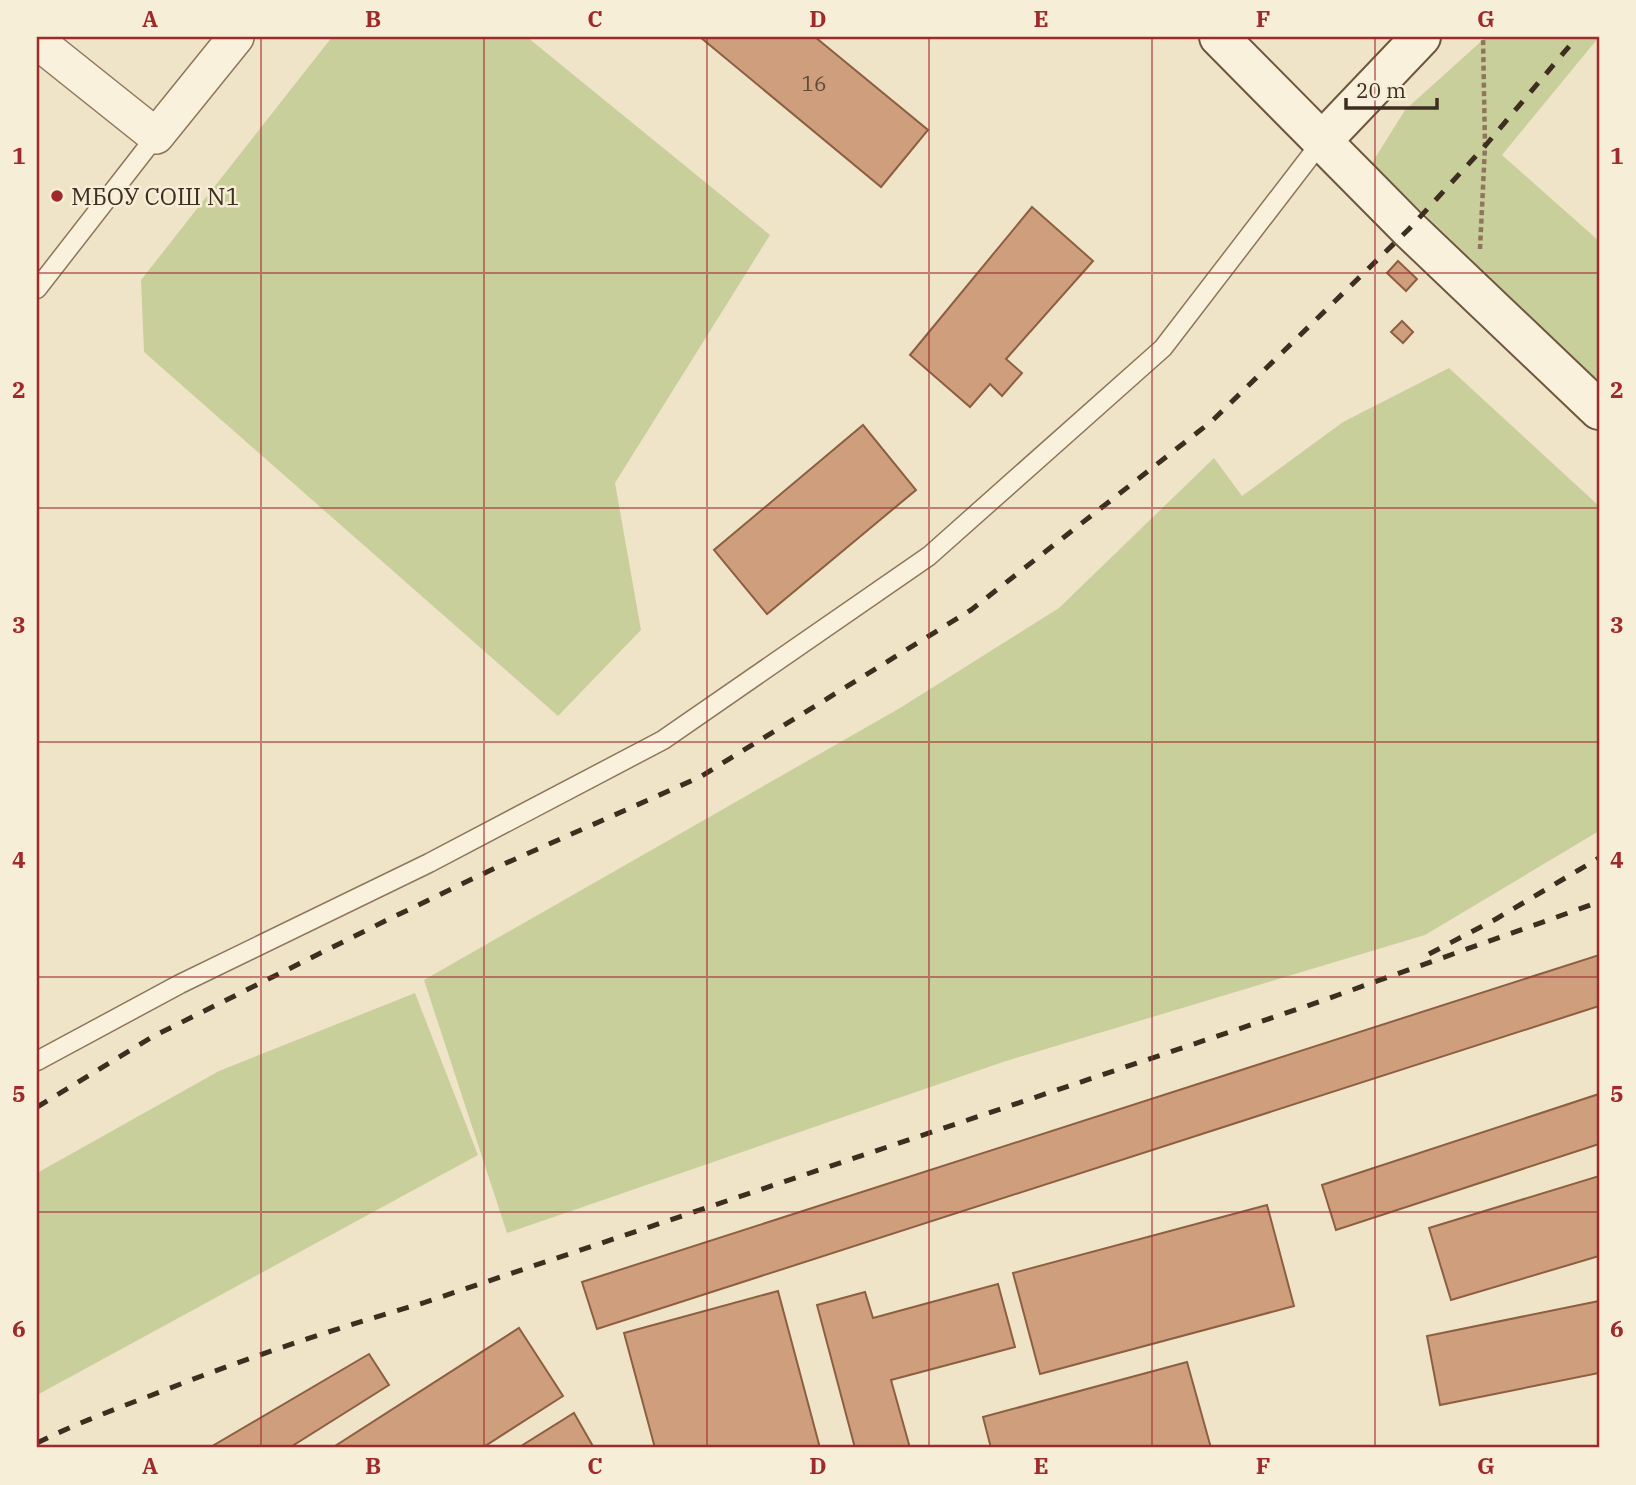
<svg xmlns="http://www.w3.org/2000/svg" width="1636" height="1485" viewBox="0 0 1636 1485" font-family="'IBM Plex Serif',serif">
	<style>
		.green { fill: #c9cf9b }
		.building { fill: #cf9f7d; stroke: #8d5f41; stroke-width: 2 }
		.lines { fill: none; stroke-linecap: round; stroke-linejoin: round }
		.lane-casing { stroke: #8d765c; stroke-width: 21 }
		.street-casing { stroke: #8d765c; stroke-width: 38 }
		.secondary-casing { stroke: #6f573f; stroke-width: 42 }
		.path { stroke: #8d765c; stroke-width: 4.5; stroke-dasharray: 5 3.5; stroke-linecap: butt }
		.lane { stroke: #faf1dc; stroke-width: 18 }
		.street { stroke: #faf1dc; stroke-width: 35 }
		.secondary { stroke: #faf1dc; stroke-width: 38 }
		.rail { stroke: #3d2e20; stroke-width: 5; stroke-dasharray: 12 12; stroke-linecap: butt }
		.grid { fill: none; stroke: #9e2a2b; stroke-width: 2; stroke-opacity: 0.55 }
		.poi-dot { fill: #9e2a2b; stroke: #f7eed8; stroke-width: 2.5 }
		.labels { text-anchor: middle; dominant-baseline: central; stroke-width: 5; stroke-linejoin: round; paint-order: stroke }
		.number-label { font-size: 21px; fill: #624a37 }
		.poi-label { font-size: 24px; fill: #3d2e20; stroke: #f7eed8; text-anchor: start }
		.neatline { fill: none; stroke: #9e2a2b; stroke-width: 2.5 }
		.grid-label { font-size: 23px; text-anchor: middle; font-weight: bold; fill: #9e2a2b }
	</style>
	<rect width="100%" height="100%" fill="#f0e4c8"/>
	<g class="green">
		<polygon points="332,37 527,37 770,235 615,483 641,630 558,716 144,352 141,280"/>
		<polygon points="1486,37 1599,37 1502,155 1599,241 1599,383 1372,163 1405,110"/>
		<polygon points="1449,368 1599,506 1599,831 1425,935 1006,1061 507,1233 424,980 900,708 1059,608 1214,458 1242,496 1343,422"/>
		<polygon points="415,993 478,1155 37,1395 37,1173 219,1071"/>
	</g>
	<g class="building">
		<polygon points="700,37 815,37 928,130 881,187"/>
		<polygon points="1032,207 1093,261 1006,359 1022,373 1002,396 990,384 970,407 910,355"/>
		<polygon points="1398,261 1417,279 1406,291 1387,273"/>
		<polygon points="1402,321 1413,332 1403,343 1391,332"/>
		<polygon points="863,425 916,490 767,614 714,550"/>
		<polygon points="1599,955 1599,1006 597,1329 582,1282"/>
		<polygon points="1599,1094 1599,1144 1336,1230 1322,1185"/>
		<polygon points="1599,1176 1599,1256 1451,1300 1429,1228"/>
		<polygon points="1267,1205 1294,1306 1040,1374 1013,1273"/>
		<polygon points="998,1284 1015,1347 891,1380 910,1448 855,1448 817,1305 865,1292 873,1318"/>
		<polygon points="778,1291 820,1448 655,1448 624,1333"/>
		<polygon points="1599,1301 1599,1373 1440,1405 1427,1336"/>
		<polygon points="519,1328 563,1396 482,1448 332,1448"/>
		<polygon points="369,1354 389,1385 289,1448 209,1448"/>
		<polygon points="1187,1362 1211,1448 991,1448 983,1417"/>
		<polygon points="574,1413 594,1448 518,1448"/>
	</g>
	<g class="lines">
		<g class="lane-casing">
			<g id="lane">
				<polyline points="37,289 156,136"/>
				<polyline points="37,1061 180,984 429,863 663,740 929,556 1163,348 1322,141"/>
			</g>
		</g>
		<g class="street-casing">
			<polyline id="street" points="37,41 156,136 236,37"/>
		</g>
		<g class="secondary-casing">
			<g id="secondary">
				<polyline points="1219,37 1409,229 1599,410"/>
				<polyline points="1322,141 1421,37"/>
			</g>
		</g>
		<polyline class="path" points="1480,249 1485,146 1483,37"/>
		<use href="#lane" class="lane"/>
		<use href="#street" class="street"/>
		<use href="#secondary" class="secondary"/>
		<g class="rail">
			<polyline points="1429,954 1496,919 1599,858"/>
			<polyline points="37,1107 152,1037 383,922 495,868 700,777 971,610 1212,421 1409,229 1485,146 1577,37"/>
			<path d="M37 1443C77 1423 118 1408 160 1392 246 1358 334 1329 423 1303L1307 1006 1599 902"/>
		</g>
	</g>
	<path class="grid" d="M261 37V1448M484 37V1448M707 37V1448M929 37V1448M1152 37V1448M1375 37V1448M37 273H1599M37 508H1599M37 742H1599M37 977H1599M37 1212H1599"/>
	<circle class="poi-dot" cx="57" cy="196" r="7"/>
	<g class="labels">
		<g class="number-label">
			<text x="814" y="83">16</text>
		</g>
		<g class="poi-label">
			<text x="71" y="196">МБОУ СОШ N1</text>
		</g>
	</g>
	<rect width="1636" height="1485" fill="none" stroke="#f7eed8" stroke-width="77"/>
	<path d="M1346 98v10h91v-10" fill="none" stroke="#3d2e20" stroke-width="3.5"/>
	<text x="1356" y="98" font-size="21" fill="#3d2e20" stroke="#f7eed8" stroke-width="5" paint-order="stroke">20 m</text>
	<rect x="38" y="38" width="1560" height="1408" class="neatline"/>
	<g class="grid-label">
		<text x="150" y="27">A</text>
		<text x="373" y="27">B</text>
		<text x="595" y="27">C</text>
		<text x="818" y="27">D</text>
		<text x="1041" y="27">E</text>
		<text x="1263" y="27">F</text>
		<text x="1486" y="27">G</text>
		<text x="19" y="164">1</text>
		<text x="1617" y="164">1</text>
		<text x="19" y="398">2</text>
		<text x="1617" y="398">2</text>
		<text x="19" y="633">3</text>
		<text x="1617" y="633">3</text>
		<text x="19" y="868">4</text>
		<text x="1617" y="868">4</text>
		<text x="19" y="1102">5</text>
		<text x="1617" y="1102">5</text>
		<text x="19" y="1337">6</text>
		<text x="1617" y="1337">6</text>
		<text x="150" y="1474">A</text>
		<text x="373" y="1474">B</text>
		<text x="595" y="1474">C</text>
		<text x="818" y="1474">D</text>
		<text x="1041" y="1474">E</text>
		<text x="1263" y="1474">F</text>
		<text x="1486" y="1474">G</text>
	</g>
</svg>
